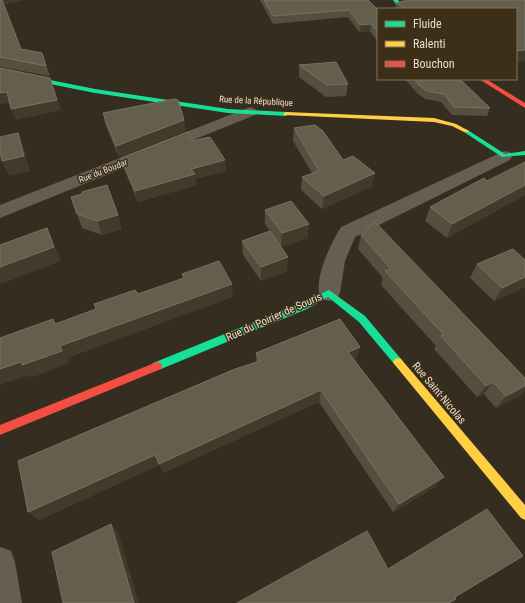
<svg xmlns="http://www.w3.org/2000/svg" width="525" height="603" viewBox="0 0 525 603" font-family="'Roboto Condensed',sans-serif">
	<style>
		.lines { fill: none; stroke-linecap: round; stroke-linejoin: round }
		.street { fill: #675d52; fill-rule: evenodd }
		.fast { fill: #16e098; fill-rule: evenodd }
		.slow { fill: #ffcf43; fill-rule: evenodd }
		.jam { fill: #f24e42; fill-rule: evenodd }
		.wall { fill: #544f3e }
		.shaded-wall { fill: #413b2b }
		.building { fill: #645e4d; stroke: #787262 }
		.labels { text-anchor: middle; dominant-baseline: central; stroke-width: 3; stroke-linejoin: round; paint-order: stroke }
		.far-street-label { font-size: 9px; fill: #e5dcce; stroke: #3d2f17 }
		.street-label { font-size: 11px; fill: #e5dcce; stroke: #3d2f17 }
	</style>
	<rect width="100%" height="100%" fill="#352d1f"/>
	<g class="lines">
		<g class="street">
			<polygon points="250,107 255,109 258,112 255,115 0,218 0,205"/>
			<path d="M504 151 510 152 512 156 510 160 355 237 345 261 340 293 337 299 329 301 321 299C312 281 331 243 341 227Z"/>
			<polygon points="0,547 11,551 15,562 22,603 0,603"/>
		</g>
		<g class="fast">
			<polygon points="393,0 398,0 405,9 400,9"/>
			<polygon points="0,70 95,89 228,109 286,112 289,114 286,116 228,113 95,93 0,74"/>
			<polygon points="466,129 505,154 525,151 525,155 502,157 464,132 464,130"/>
			<polygon points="329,290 365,316 401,359 403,362 401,365 398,366 395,365 359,322 328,297 307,309 161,369 157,370 153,369 152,366 153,363 301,303"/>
		</g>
		<g class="slow">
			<polygon points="286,112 434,118 456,124 469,131 468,132 464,132 452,126 434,122 284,115 284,113"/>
			<polygon points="398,358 401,359 525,505 525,520 521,518 395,365 393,362 395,359"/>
		</g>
		<g class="jam">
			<polygon points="479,79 486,79 525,103 525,108"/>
			<polygon points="157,362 161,363 162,366 161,369 0,435 0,425"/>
		</g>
	</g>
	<g class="wall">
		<polygon points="0,0 23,0 4,4 21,49 42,53 50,76 0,67"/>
		<polygon points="260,0 368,0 378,10 378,42 370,31 359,32 348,17 273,24"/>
		<polygon points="525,0 525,61 516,62 516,9 395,9 396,3"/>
		<polygon points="299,65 348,84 346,96 326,97 299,77"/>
		<polygon points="405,79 460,79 490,108 487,116 452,115 441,102 425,99 417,93"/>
		<polygon points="103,113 184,120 186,131 119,157 105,124"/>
		<polygon points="294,128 343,160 375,173 372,186 322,209 301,190 302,177 312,173 293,141"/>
		<polygon points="191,141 226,171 195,179 196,185 138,202 124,169 121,158"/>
		<polygon points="525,162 525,195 447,238 425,221 430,207 487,181"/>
		<polygon points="265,210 309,224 307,238 281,247 265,224"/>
		<polygon points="77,214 122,229 102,235 82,228"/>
		<polygon points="361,235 525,378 525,390 520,395 496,408 484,394 477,397 434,349 436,346 381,285 383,278 358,249"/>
		<polygon points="242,241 287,271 261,281 243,255"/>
		<polygon points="525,260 525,287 494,301 470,278 477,264"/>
		<polygon points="360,347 356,359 354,360 436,486 393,512 319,402 163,473 159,465 39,520 28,512 256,363 256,353"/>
	</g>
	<g class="shaded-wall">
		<polygon points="2,0 23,0 4,4"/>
		<polygon points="371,24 370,31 359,32 360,25"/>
		<polygon points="525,50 525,61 516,62 516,51"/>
		<polygon points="50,78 61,110 16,120 11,109"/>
		<polygon points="7,92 11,103 0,104 0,93"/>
		<polygon points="184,120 186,131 119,157 116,146"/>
		<polygon points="18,133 24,148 30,171 9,176 2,161"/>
		<polygon points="225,160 226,171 195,179 196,185 138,202 135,191 191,169"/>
		<polygon points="375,173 372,186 322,209 324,196"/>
		<polygon points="525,185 525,195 447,238 452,224"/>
		<polygon points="118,215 122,229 102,235 97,221"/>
		<polygon points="309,224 307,238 281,247 282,233"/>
		<polygon points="47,228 53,242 61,261 1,284 0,282 0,267"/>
		<polygon points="288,257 287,271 261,281 261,267"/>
		<polygon points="525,277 525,287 494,301 502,288"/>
		<polygon points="232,284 233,297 68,358 69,363 31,378 29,375 0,385 0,369 60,346"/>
		<polygon points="360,347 356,359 345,364 348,352"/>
		<polygon points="493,382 484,394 477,397 486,386"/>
		<polygon points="525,386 525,390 520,395 496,408 506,396"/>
		<polygon points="321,390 319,402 163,473 159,465 39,520 28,512 155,455"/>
		<polygon points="444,477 436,486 393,512 399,504"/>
		<polygon points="111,524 118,532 139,603 134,603"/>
	</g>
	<g class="building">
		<polygon points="0,0 2,0 21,49 42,53 46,66 0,57"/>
		<polygon points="264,0 368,0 378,10 378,32 371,24 360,25 349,10 273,16"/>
		<polygon points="408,0 525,0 525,50 516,51 516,9 406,9 396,3"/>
		<polygon points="336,62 348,84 327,85 299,65"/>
		<polygon points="0,68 50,78 57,100 11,109 7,92 0,93"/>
		<polygon points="414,79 460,79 490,108 454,107 444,94 427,91 419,85"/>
		<polygon points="174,99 178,100 184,120 116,146 103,113"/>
		<polygon points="315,125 323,131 343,160 353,156 375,173 324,196 302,177 319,171 294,128"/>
		<polygon points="188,132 191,141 210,137 225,160 191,169 195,174 135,191 121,158"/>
		<polygon points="18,133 24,156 2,161 0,153 0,137"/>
		<polygon points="525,162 525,185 452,224 430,207 484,178 487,181"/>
		<polygon points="107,185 118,215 97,221 77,214 71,197 82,194 82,192"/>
		<polygon points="291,201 309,224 282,233 265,210"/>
		<polygon points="375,222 525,378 525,386 506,396 493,382 486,386 441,336 444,335 385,271 391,269 361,235"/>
		<polygon points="47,228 54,247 0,267 0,245"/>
		<polygon points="270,231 288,257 261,267 242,241"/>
		<polygon points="513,249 525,260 525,277 502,288 477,264"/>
		<polygon points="219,261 232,284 60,346 62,351 22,365 21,362 0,369 0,338 53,319 55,324 96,309 94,304 135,290 138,294 184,278 182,274"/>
		<polygon points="340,319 360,347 348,352 444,477 399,504 321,390 159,464 155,455 28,512 18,461 235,369 260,361 256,353"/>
		<polygon points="487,509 523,556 455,597 456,599 449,603 237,603 367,531 388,569"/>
		<polygon points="111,524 134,603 63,603 52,552"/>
	</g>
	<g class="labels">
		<g class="far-street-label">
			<text transform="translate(256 101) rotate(3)">Rue de la République</text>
			<text transform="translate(103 171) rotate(-21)">Rue du Boudar</text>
		</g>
		<g class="street-label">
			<text transform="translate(274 317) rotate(-24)">Rue du Poirier de Souris</text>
			<text transform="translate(439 393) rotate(50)">Rue Saint-Nicolas</text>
		</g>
	</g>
	<rect x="377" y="8" width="140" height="72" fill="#3d2f17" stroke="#807460"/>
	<rect x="385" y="21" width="20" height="6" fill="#16e098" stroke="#807460"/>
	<text x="413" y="28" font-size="12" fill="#e5dcce">Fluide</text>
	<rect x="385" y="41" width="20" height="6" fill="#ffcf43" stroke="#807460"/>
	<text x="413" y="48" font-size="12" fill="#e5dcce">Ralenti</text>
	<rect x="385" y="61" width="20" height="6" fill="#f24e42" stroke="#807460"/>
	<text x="413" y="68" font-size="12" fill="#e5dcce">Bouchon</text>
</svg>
